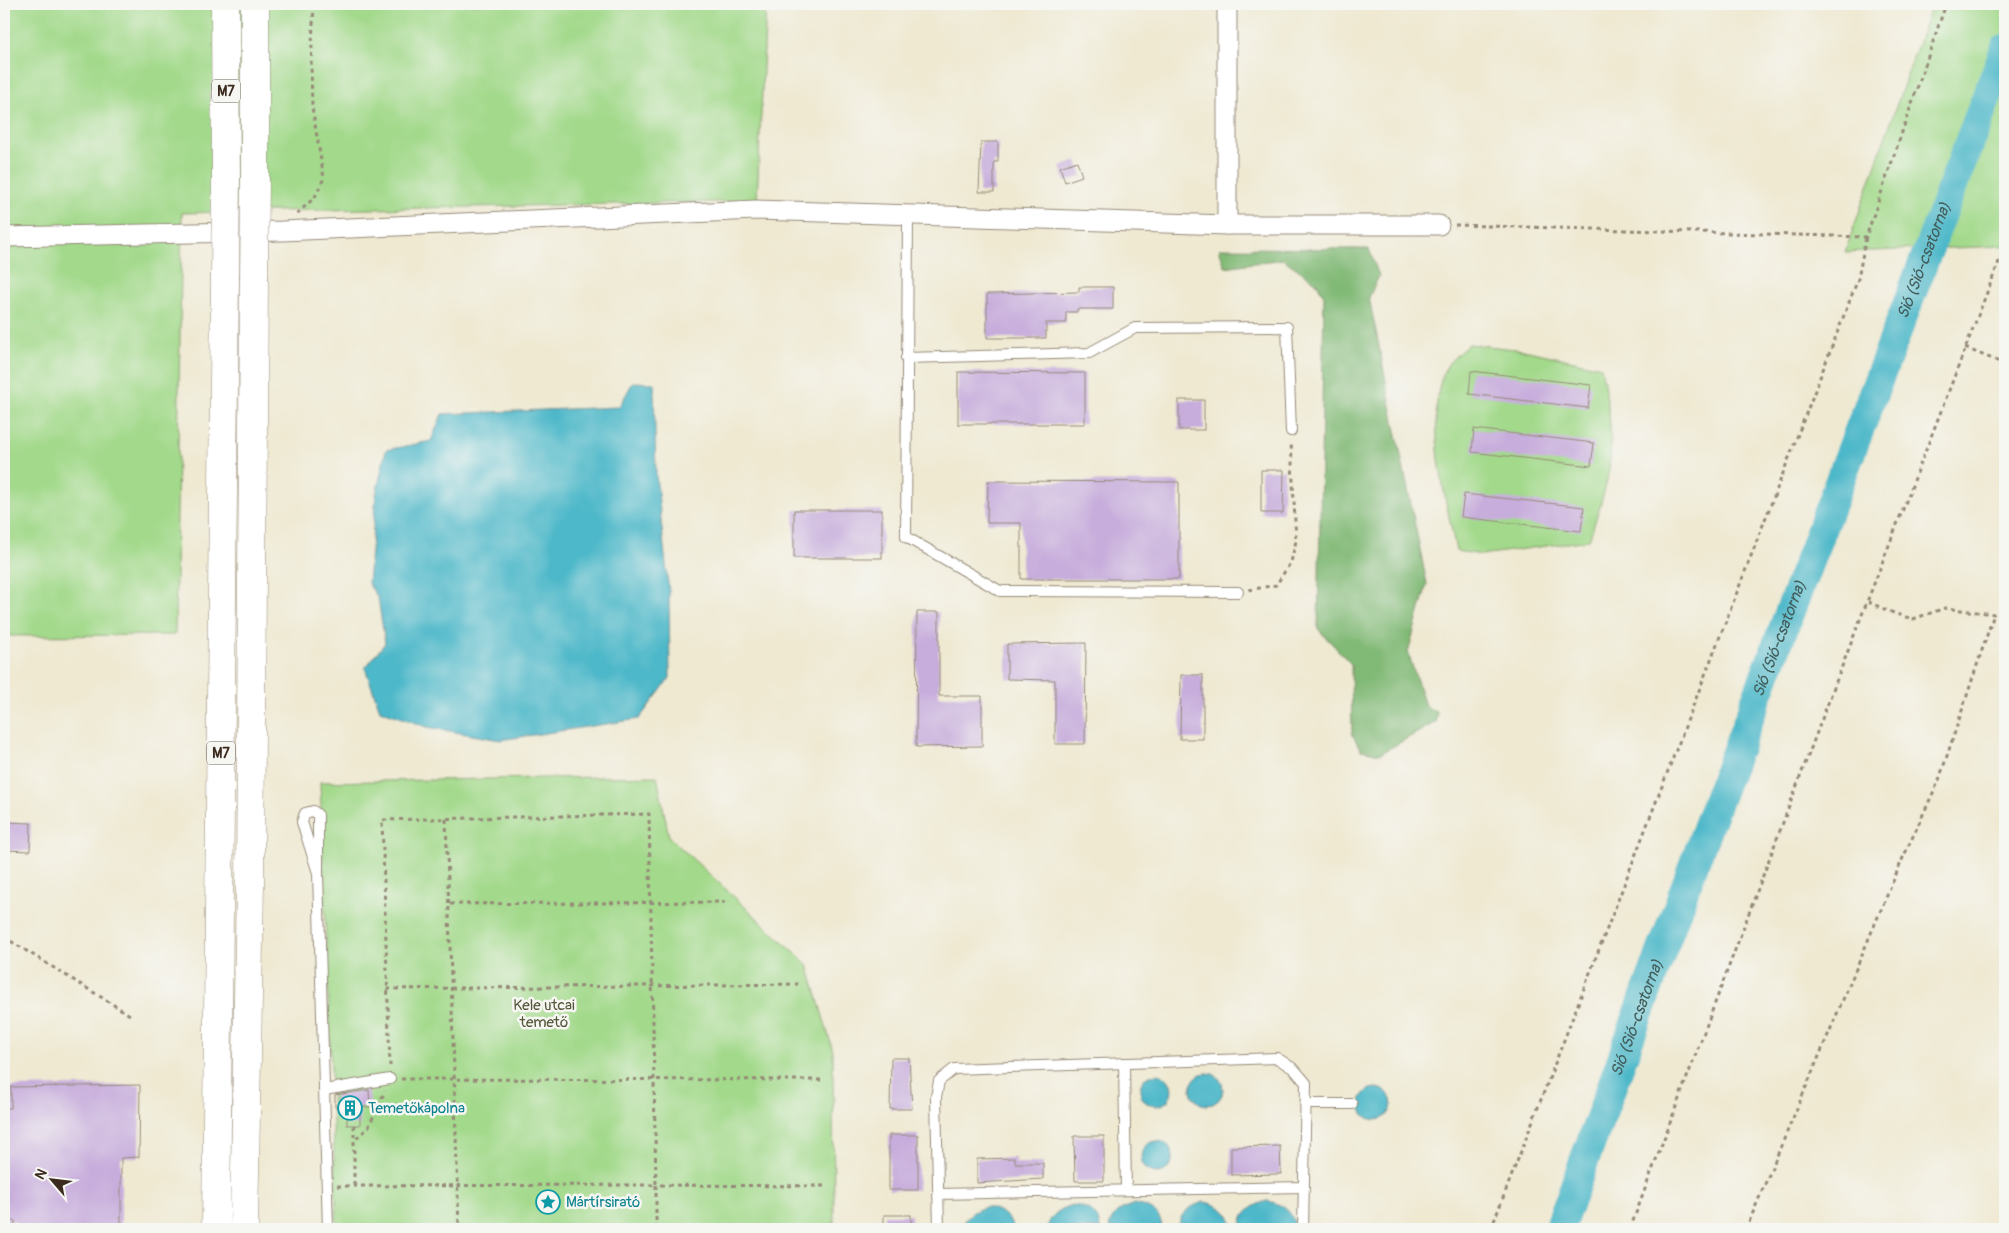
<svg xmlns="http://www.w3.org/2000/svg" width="2009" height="1233" viewBox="0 0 2009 1233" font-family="Pangolin,sans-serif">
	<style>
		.green { fill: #a2d98a; stroke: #6e8254 }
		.forest { fill: #81b976; stroke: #5e724a }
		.water { fill: #4db8c9; stroke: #447174 }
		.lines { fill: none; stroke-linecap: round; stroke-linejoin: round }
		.river { stroke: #4db8c9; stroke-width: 30 }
		.building { fill: #c7addc }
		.service-casing { stroke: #958a78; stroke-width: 12 }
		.minor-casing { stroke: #958a78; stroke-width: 21 }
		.motorway-casing { stroke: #958a78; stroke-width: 29 }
		.path { stroke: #958a78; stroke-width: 3; stroke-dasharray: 4 4; stroke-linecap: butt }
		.service { stroke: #fff; stroke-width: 10 }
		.minor { stroke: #fff; stroke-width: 19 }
		.motorway { stroke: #fff; stroke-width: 28 }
		.motorway-bridge-casing { stroke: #958a78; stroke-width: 29; stroke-linecap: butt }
		.motorway-bridge { stroke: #fff; stroke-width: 28 }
		.labels { text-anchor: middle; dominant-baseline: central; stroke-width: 5; stroke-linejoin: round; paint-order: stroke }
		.shield { fill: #f6f6f2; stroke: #73675e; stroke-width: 1 }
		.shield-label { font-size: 14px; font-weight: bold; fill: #3b2a1e }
		.park-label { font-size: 15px; fill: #555639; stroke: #f6f6f2 }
		.culture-label { font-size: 15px; fill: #0d838f; stroke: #f6f6f2; text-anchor: start }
		.water-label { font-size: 16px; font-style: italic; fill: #415c5a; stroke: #f6f6f2 }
	</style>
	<rect width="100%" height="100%" fill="#f6f6f2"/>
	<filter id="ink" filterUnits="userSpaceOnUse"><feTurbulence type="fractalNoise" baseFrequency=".02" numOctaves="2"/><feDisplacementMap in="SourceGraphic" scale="10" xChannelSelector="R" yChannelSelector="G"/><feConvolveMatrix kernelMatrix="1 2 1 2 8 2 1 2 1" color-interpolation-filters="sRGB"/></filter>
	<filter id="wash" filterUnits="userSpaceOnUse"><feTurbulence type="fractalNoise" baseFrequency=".0096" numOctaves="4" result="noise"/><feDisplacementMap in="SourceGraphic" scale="20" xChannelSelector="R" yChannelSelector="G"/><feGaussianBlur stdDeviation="1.12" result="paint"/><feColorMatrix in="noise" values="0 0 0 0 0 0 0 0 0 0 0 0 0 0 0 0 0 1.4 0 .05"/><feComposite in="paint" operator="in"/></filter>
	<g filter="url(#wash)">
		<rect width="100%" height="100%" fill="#efe9d2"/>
		<g class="green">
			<polygon points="4,4 766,4 757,201 182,213 175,635 4,636"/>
			<polygon points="1932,4 2005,4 2005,246 1845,252"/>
			<path d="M1469 344 1524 350 1601 367C1607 398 1613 429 1610 460 1608 487 1597 514 1589 540L1482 555 1456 551C1447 504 1422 410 1447 366 1452 358 1462 351 1469 344Z"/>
			<polygon points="657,776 669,837 808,965 833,1051 834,1229 337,1229 320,782"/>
		</g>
		<polygon class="forest" points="1219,248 1369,249 1379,276 1369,297 1427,584 1408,652 1425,706 1437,712 1436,722 1380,754 1361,750 1352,734 1351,664 1318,629 1324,296 1316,282 1283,259 1225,267"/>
		<g class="water">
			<polygon points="633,382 654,383 656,475 669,592 670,678 639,719 500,740 427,727 380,710 365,668 385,643 378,598 368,583 376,495 386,450 431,441 442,414 619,407"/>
			<circle cx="1207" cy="1089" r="16"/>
			<circle cx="1156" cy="1090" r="16"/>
			<circle cx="1376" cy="1104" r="16"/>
			<circle cx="1157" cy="1157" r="16"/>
			<path d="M1267 1201C1283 1204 1294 1212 1295 1229H1241C1240 1213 1253 1205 1267 1201Z"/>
			<path d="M1204 1202C1220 1205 1232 1212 1232 1229H1179C1178 1213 1191 1206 1204 1202Z"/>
			<path d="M1135 1204C1149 1207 1162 1213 1162 1229H1109C1111 1214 1121 1208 1135 1204Z"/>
			<path d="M1073 1205C1087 1207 1099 1213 1100 1229H1047C1050 1215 1059 1209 1073 1205Z"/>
			<path d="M986 1207C1000 1210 1009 1215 1014 1229H961C966 1216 972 1211 986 1207Z"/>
		</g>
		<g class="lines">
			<path class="river" id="s1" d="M1559 1229 1712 815 2005 49"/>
		</g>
		<g id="blocks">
			<g class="building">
				<polygon points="981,142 998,142 998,162 994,162 994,192 979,192"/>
				<polygon points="1077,161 1082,176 1065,182 1060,167"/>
				<polygon points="1079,287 1113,287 1113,309 1077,309 1077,312 1066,312 1066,323 1046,323 1046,338 987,338 987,294 1079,292"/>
				<polygon points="1471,371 1591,385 1588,408 1469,394"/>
				<polygon points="958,372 1085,373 1085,424 958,424"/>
				<rect x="1179" y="400" width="25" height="30"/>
				<polygon points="1474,429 1594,443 1591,466 1472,452"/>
				<polygon points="1261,470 1284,470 1283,513 1261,513"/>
				<polygon points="988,481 1179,482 1179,579 1021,579 1021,523 987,523"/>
				<polygon points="1464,494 1584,507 1581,531 1461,517"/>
				<rect x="794" y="510" width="88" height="48"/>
				<polygon points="917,612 939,612 939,696 982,696 982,746 916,747"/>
				<polygon points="1086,643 1085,744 1055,744 1055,680 1007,679 1007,644"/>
				<polygon points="1181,675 1203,675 1203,739 1180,739"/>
				<polygon points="5,822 31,823 30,851 4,850"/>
				<polygon points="891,1058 909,1058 912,1109 890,1109"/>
				<polygon points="140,1085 139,1157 121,1158 121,1229 15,1229 15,1221 4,1221 4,1108 11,1108 11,1087"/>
				<polygon points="369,1090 370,1107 360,1107 360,1125 347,1125 347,1108 335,1107 335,1095"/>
				<rect x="889" y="1135" width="29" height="55"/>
				<polygon points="1074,1136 1104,1136 1104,1181 1075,1181"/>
				<polygon points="1280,1146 1281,1174 1231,1175 1231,1147"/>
				<polygon points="1015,1158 1015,1163 1043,1163 1043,1179 977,1183 977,1159"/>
				<rect x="884" y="1215" width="27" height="14"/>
			</g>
		</g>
	</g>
	<g filter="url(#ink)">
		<use href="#blocks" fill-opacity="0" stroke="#958a78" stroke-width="1"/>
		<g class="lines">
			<g class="service-casing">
				<g id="service">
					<polyline points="908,216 906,537 1000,591 1238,592"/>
					<polyline points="906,358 1089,353 1135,328 1287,327 1291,431"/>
					<polyline points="318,873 302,822 305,813 313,811 318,815 318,873 328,1229"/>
					<polyline points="1124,1063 1126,1190"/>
					<polyline points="324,1090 390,1079"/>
					<polyline points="1305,1104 1352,1104"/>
					<polyline points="938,1194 1304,1187"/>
					<polyline points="939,1229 936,1097 939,1081 954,1069 1277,1058 1294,1069 1306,1083 1303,1229"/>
				</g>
			</g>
			<g class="minor-casing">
				<g id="minor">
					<polyline points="1227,225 1227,4"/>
					<polyline points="4,237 282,231 756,210 1227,225 1439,225"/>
				</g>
			</g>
			<g class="motorway-casing">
				<g id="motorway">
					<polyline points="225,4 226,178"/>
					<polyline points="255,4 255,177"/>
					<polyline points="216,1229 225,278"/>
					<polyline points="244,1229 250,883 254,279"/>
				</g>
			</g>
			<g class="path">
				<polyline points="297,214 315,197 324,178 312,107 311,65 314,4"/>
				<polyline points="1455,225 1866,237 1946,4"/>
				<polyline points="1965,348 2005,364"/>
				<polyline points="1249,590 1276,585 1291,562 1296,541 1291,442"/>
				<polyline points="1868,602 1896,614 1913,619 1945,608 1994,614 2005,610"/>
				<polyline points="446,819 459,1229"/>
				<polyline points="450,904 725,902"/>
				<polyline points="4,937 130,1015"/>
				<polyline points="387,989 798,984"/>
				<polyline points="401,1079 821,1080"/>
				<polyline points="354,1125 354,1139"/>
				<polyline points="354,1185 354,1140 368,1128 385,1091"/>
				<polyline points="337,1186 656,1185 649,814 382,820 390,1066"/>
				<polyline points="656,1229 656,1185 824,1186"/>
				<polyline points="1491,1229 1858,279 1866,237"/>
				<polyline points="1630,1229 1834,687 2005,246"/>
				<polyline points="1746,1229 1902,860 1939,780 1994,614"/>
			</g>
			<use href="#service" class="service"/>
			<use href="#minor" class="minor"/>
			<use href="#motorway" class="motorway"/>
			<g class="motorway-bridge-casing">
				<g id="motorway-bridge">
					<polyline points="225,278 226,178"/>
					<polyline points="254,279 255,177"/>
				</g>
			</g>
			<use href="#motorway-bridge" class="motorway-bridge"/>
		</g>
	</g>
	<defs>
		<g id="building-ring" transform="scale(1.25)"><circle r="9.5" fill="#f6f6f2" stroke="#0f9aa8" stroke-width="1.5"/><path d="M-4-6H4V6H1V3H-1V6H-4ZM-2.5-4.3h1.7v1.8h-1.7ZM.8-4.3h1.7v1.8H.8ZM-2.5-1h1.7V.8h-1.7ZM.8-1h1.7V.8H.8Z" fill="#0f9aa8"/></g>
		<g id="sight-ring" transform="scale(1.25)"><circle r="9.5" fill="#f6f6f2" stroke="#0f9aa8" stroke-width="1.5"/><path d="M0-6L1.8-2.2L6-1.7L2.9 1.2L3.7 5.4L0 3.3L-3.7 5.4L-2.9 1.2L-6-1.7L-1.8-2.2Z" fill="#0f9aa8"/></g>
	</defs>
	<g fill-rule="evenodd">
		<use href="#building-ring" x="350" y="1108"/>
		<use href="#sight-ring" x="548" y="1202"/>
	</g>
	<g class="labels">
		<g class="shield">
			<rect x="212" y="79.5" width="28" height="23" rx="4"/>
			<rect x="207" y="741.5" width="28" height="23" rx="4"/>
		</g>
		<g class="shield-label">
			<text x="226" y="91">M7</text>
			<text x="221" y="753">M7</text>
		</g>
		<g class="park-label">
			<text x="544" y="1005">Kele utcai<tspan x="544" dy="17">temető</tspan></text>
		</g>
		<g class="culture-label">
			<text x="368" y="1108">Temetőkápolna</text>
			<text x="566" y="1202">Mártírsirató</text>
		</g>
		<g class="water-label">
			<text stroke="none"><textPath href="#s1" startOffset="1035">Sió (Sió-csatorna)</textPath></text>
			<text stroke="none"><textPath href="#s1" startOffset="630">Sió (Sió-csatorna)</textPath></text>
			<text stroke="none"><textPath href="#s1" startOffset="225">Sió (Sió-csatorna)</textPath></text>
		</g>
	</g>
	<rect width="2009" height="1233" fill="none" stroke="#f6f6f2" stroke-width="20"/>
	<g transform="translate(52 1180) rotate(298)" stroke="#f6f6f2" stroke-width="4" paint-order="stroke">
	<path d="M0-4L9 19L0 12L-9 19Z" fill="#3b2a1e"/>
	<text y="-8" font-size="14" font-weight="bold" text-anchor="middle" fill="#3b2a1e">N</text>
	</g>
</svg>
